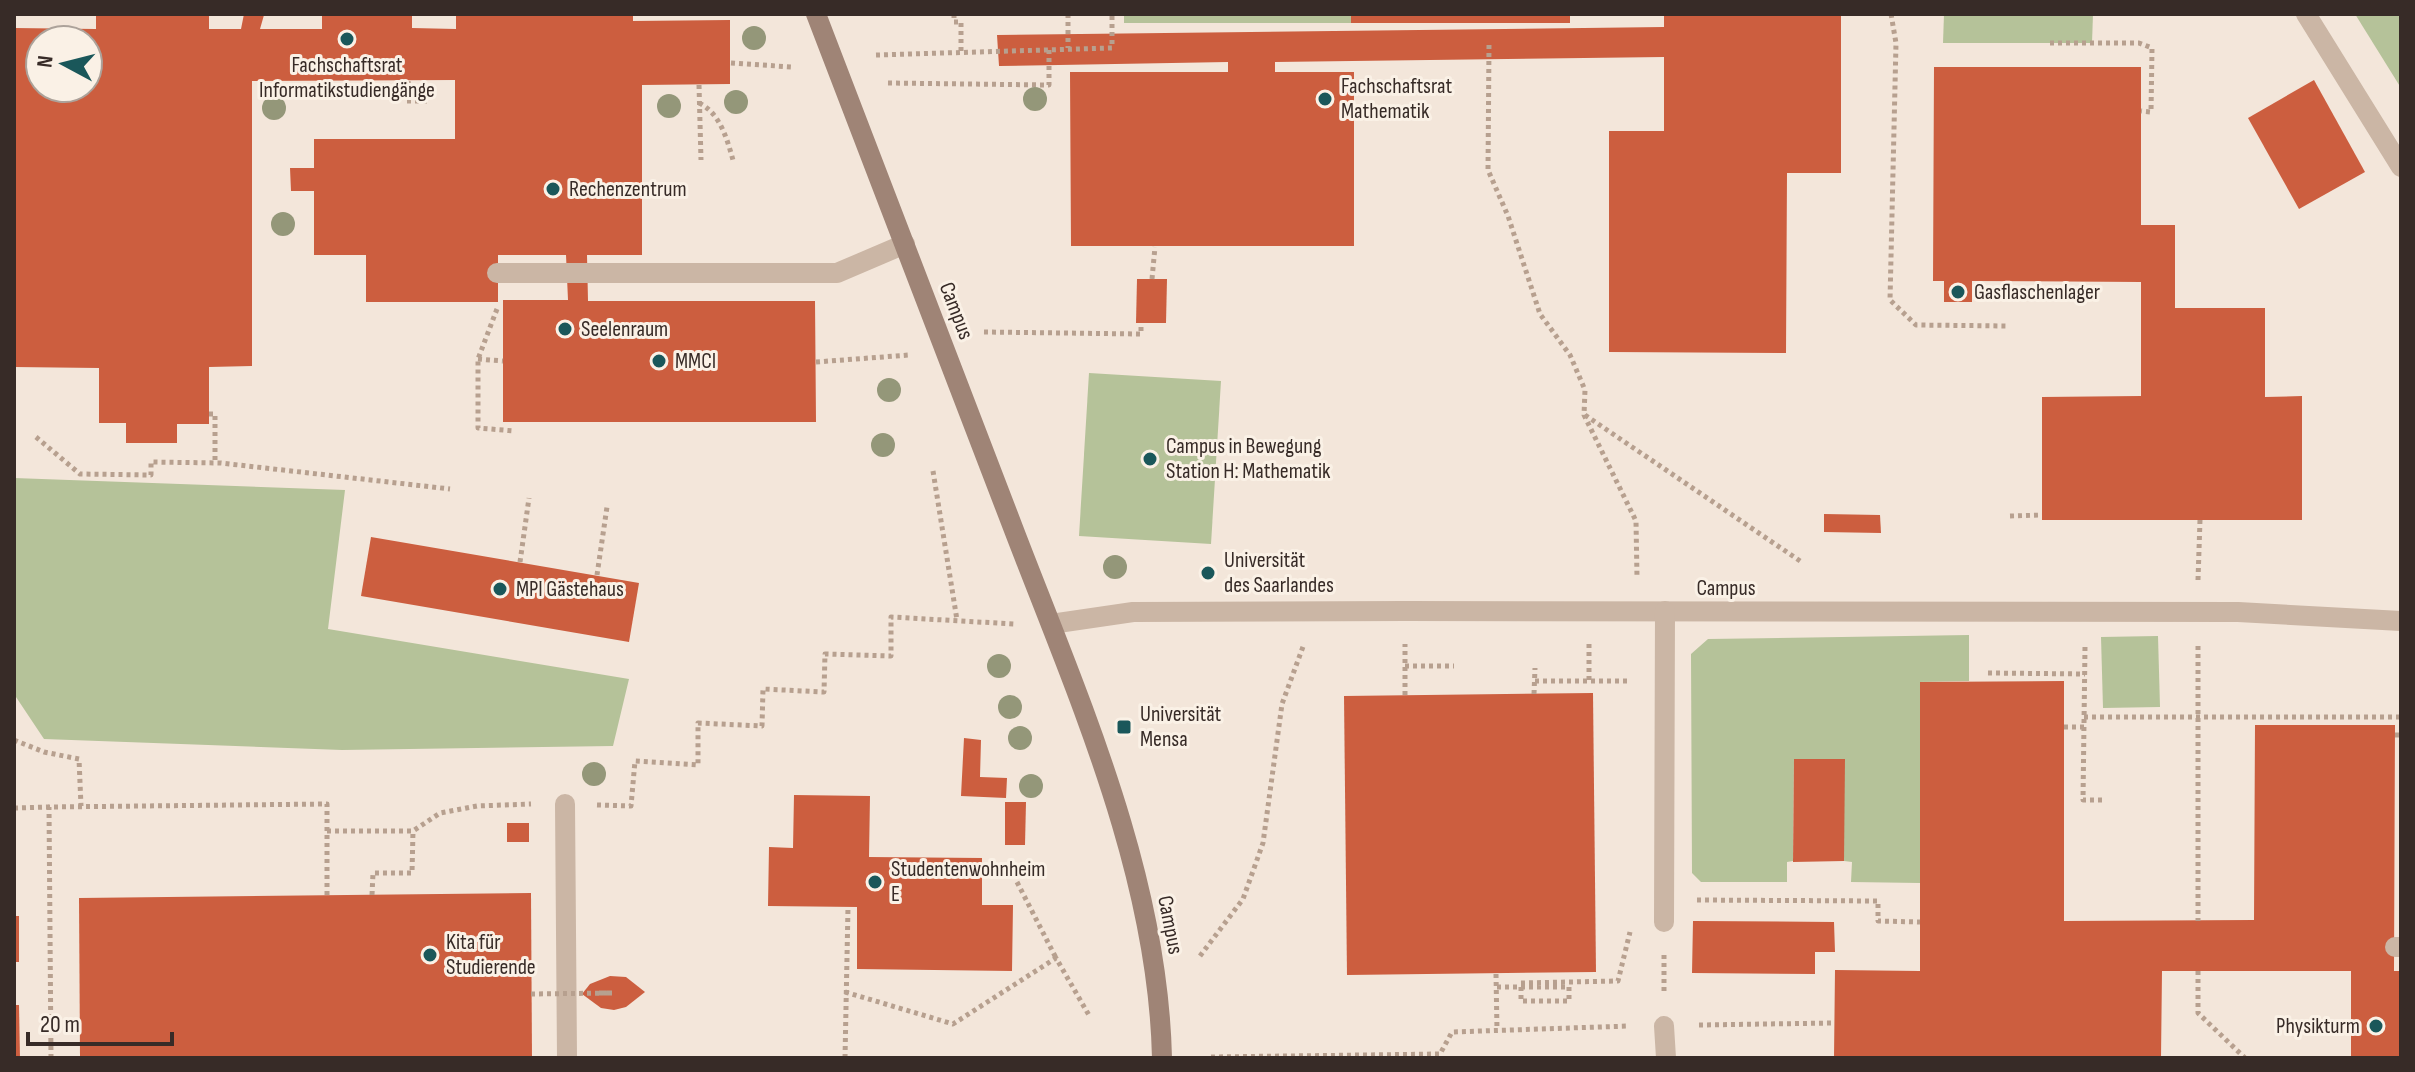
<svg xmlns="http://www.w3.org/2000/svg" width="2415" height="1072" viewBox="0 0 2415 1072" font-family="'Sofia Sans Condensed',sans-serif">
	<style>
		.green { fill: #b5c299 }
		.building { fill: #cc5e3f; fill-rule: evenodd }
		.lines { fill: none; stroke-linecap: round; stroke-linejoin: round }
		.path { stroke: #b7a08f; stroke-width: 5; stroke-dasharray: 4 4; stroke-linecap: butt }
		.lane { stroke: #cbb6a5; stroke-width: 20 }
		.secondary { stroke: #9f8476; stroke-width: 20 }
		.path-bridge { stroke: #b7a08f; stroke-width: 5; stroke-dasharray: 4 4; stroke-linecap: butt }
		.tree { fill: #949779 }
		.poi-dot { fill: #1a575a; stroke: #faf1e6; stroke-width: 3 }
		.labels { text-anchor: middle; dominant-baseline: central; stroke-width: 6; stroke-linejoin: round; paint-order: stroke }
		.poi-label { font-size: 22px; fill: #372b27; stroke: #faf1e6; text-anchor: start }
		.street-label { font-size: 22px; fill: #372b27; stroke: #faf1e6 }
	</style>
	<rect width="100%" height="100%" fill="#f3e6da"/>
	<g class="green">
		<rect x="1124" y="14" width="227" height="9"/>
		<polygon points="1944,14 2093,14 2092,43 1943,43"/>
		<polygon points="2355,14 2401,14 2401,88"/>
		<polygon points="1089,373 1221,381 1211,544 1079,536"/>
		<polygon points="14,478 345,490 328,629 629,679 613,746 342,750 44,739 14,694"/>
		<polygon points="1969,635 1969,681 1920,682 1920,883 1851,882 1852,862 1844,861 1844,759 1794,759 1793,861 1787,862 1787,882 1701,882 1692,873 1691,654 1708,639"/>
		<polygon points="2158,636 2160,707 2103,708 2101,637"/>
	</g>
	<g class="building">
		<path d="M96 14H209V29H241L244 14 264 15 260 29H322V14H412V28L456 29V14H633V21L730 20V84L642 85V255H587L588 301H815L816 422H503V300H568L566 255H498V302H366V255H314V191H291L290 168H314V139H455V80L252 81V366L209 367V424H177V443H126V423H99V368L14 367V28L96 29ZM40 40H88V88H40Z"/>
		<rect x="1351" y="14" width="219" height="9"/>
		<polygon points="1664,14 1841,14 1841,173 1787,173 1786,353 1609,352 1609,131 1664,131 1664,57 1275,62 1275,72 1354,72 1354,246 1071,246 1070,72 1228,72 1228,62 999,66 997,35 1664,27"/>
		<polygon points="1934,67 2141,67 2141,225 2175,225 2175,308 2265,308 2265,397 2302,396 2302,520 2042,520 2042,397 2141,396 2141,282 1972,281 1972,302 1944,302 1944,281 1933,281"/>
		<polygon points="2314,80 2365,172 2299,209 2248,118"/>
		<polygon points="1137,279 1167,279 1166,323 1136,323"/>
		<polygon points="1824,514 1880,515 1881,533 1824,532"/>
		<polygon points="371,537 639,583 629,642 361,596"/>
		<polygon points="2064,681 2064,921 2254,920 2255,725 2395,725 2394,971 2401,971 2401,1058 2351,1058 2351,971 2162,971 2161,1058 1834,1058 1835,970 1920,971 1920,682"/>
		<polygon points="1593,693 1596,972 1347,975 1344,696"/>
		<polygon points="964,738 981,740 980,777 1007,778 1006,798 961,796"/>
		<polygon points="1794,759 1845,759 1844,861 1793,862"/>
		<polygon points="794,795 870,796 869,857 982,858 982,905 1013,905 1012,971 857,969 857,907 768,906 769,847 793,848"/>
		<polygon points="1005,802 1026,802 1025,845 1005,845"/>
		<rect x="507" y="823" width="22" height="19"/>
		<polygon points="531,893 532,1058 80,1058 79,898"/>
		<rect x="14" y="916" width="5" height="46"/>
		<polygon points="1693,921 1834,922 1835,952 1815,952 1815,974 1692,973"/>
		<polygon points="610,976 626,977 645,992 626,1007 614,1010 601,1008 582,994 590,984"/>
		<polygon points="14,1005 19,1005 20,1058 14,1058"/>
	</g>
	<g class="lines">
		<g class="path">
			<polyline points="954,14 954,22 961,22 961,53"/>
			<polyline points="1068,14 1068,48"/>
			<polyline points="1891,14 1896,43 1890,300 1916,325 2009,326"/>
			<polyline points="2050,43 2139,43 2152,48 2151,112 2141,111"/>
			<polyline points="1489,45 1488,170 1508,216 1540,314 1570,355 1585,390 1584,415 1636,521 1637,577"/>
			<polyline points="876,55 1112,48 1112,14"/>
			<polyline points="731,63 792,67"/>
			<polyline points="888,83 1049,85 1049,48"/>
			<polyline points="699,85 701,160"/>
			<polyline points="407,101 428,101 427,91 409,92 408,80"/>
			<path d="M699 103C720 113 727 139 733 160"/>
			<polyline points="1152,279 1155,247"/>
			<polyline points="497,309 478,359 478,428 515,431"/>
			<polyline points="984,332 1141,334 1141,323"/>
			<polyline points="478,359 503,361"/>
			<polyline points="816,362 909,355"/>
			<polyline points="209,414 215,414 215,463"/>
			<polyline points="1585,415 1803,563"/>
			<polyline points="36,437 80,474 151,475 151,462 221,463 450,489"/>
			<polyline points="933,471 957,620"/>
			<polyline points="2010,516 2042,515"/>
			<polyline points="520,562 529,498"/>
			<polyline points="597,575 607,507"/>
			<polyline points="2198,580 2200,520"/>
			<polyline points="1589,644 1589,681"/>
			<polyline points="2198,646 2198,921"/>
			<polyline points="2085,647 2083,800 2102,800"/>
			<polyline points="1405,666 1454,666"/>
			<polyline points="1988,673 2085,674"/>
			<polyline points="1535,681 1630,681"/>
			<polyline points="1534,694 1535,668"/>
			<polyline points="1405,695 1405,644"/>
			<polyline points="2084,717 2401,717"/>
			<polyline points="2064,727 2084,727"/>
			<polyline points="2395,735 2401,735"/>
			<polyline points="14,740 44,752 79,759 81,806"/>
			<polyline points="597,805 631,806 635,761 698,765 698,723 762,726 763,689 824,692 825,654 891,656 891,617 1014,624"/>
			<polyline points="14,808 49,807"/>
			<polyline points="327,831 413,831 440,813 477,806 531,804"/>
			<polyline points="1017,882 1056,958"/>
			<polyline points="372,895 373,873 412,873 413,831"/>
			<polyline points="1697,900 1878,901 1878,921 1920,922"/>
			<polyline points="1664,955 1664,993"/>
			<polyline points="1200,956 1243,899 1263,843 1282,704 1304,644"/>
			<polyline points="2198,971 2198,1013 2245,1058"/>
			<polyline points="1496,974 1497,1030"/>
			<polyline points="1497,987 1569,987 1569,1001 1521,1001 1521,983 1618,981 1630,932"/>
			<polyline points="845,992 953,1024 1056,958 1090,1017"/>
			<polyline points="599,993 612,993"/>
			<polyline points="1699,1025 1834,1023"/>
			<polyline points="1211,1057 1440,1054 1452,1032 1629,1026"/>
			<polyline points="51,1058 49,807 327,804 327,895"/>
			<polyline points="845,1058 848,907"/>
		</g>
		<g class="lane">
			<polyline points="2306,14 2401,167"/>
			<polyline points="497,273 837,273 905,244"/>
			<polyline points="1051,624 1133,612 1405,611 2238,612 2401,621"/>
			<polyline points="565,804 567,1058"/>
			<polyline points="1664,922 1665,611"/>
			<polyline points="2395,947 2401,947"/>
			<polyline points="1664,1026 1666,1058"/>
		</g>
		<path class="secondary" d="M816 14C883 189 950 364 1017 538 1081 704 1158 877 1162 1058"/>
		<polyline class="path-bridge" points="531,994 612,993"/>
	</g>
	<g class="tree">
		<circle cx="754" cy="38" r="12"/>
		<circle cx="1035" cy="99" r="12"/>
		<circle cx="736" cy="102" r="12"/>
		<circle cx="669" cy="106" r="12"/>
		<circle cx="274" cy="108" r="12"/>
		<circle cx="283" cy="224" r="12"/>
		<circle cx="889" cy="390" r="12"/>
		<circle cx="883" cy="445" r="12"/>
		<circle cx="1115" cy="567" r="12"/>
		<circle cx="999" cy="666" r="12"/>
		<circle cx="1010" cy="707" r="12"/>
		<circle cx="1020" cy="738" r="12"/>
		<circle cx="594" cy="774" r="12"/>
		<circle cx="1031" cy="786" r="12"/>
	</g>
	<g class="poi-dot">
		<circle cx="347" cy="39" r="8"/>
		<circle cx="1325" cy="99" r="8"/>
		<circle cx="553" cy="189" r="8"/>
		<circle cx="1958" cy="292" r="8"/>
		<circle cx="565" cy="329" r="8"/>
		<circle cx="659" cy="361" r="8"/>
		<circle cx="1150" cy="459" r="8"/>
		<circle cx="1208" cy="573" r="8"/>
		<circle cx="500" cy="589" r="8"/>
		<rect x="1116" y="719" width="16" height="16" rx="4"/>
		<circle cx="875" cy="882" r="8"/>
		<circle cx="430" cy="955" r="8"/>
		<circle cx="2376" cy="1026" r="8"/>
	</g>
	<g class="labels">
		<g class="poi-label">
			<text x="347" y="65" text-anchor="middle">Fachschaftsrat<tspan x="347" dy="25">Informatikstudiengänge</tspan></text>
			<text x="1341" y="86">Fachschaftsrat<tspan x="1341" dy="25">Mathematik</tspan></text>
			<text x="569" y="189">Rechenzentrum</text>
			<text x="1974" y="292">Gasflaschenlager</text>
			<text x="581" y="329">Seelenraum</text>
			<text x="675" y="361">MMCI</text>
			<text x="1166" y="446">Campus in Bewegung<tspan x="1166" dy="25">Station H: Mathematik</tspan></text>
			<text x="1224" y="560">Universität<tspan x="1224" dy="25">des Saarlandes</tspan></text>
			<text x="516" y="589">MPI Gästehaus</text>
			<text x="1140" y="714">Universität<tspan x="1140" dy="25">Mensa</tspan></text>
			<text x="891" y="869">Studentenwohnheim<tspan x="891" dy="25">E</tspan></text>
			<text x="446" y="942">Kita für<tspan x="446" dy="25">Studierende</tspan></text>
			<text x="2360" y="1026" text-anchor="end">Physikturm</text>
		</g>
		<g class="street-label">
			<text transform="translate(956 311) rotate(69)">Campus</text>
			<text x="1726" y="588">Campus</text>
			<text transform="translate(1170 925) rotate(79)">Campus</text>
		</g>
	</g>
	<rect width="2415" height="1072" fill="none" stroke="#372b27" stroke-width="32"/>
	<g transform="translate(64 64) rotate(277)"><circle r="38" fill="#faf1e6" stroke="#aca29a" stroke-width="2"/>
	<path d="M0-6L14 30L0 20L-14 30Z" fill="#1a575a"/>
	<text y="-12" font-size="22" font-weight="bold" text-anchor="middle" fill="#372b27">N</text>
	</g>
	<path d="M28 1032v12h144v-12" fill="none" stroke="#372b27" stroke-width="4"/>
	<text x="40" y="1032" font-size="24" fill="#372b27" stroke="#faf1e6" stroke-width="6" paint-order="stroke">20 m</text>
</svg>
